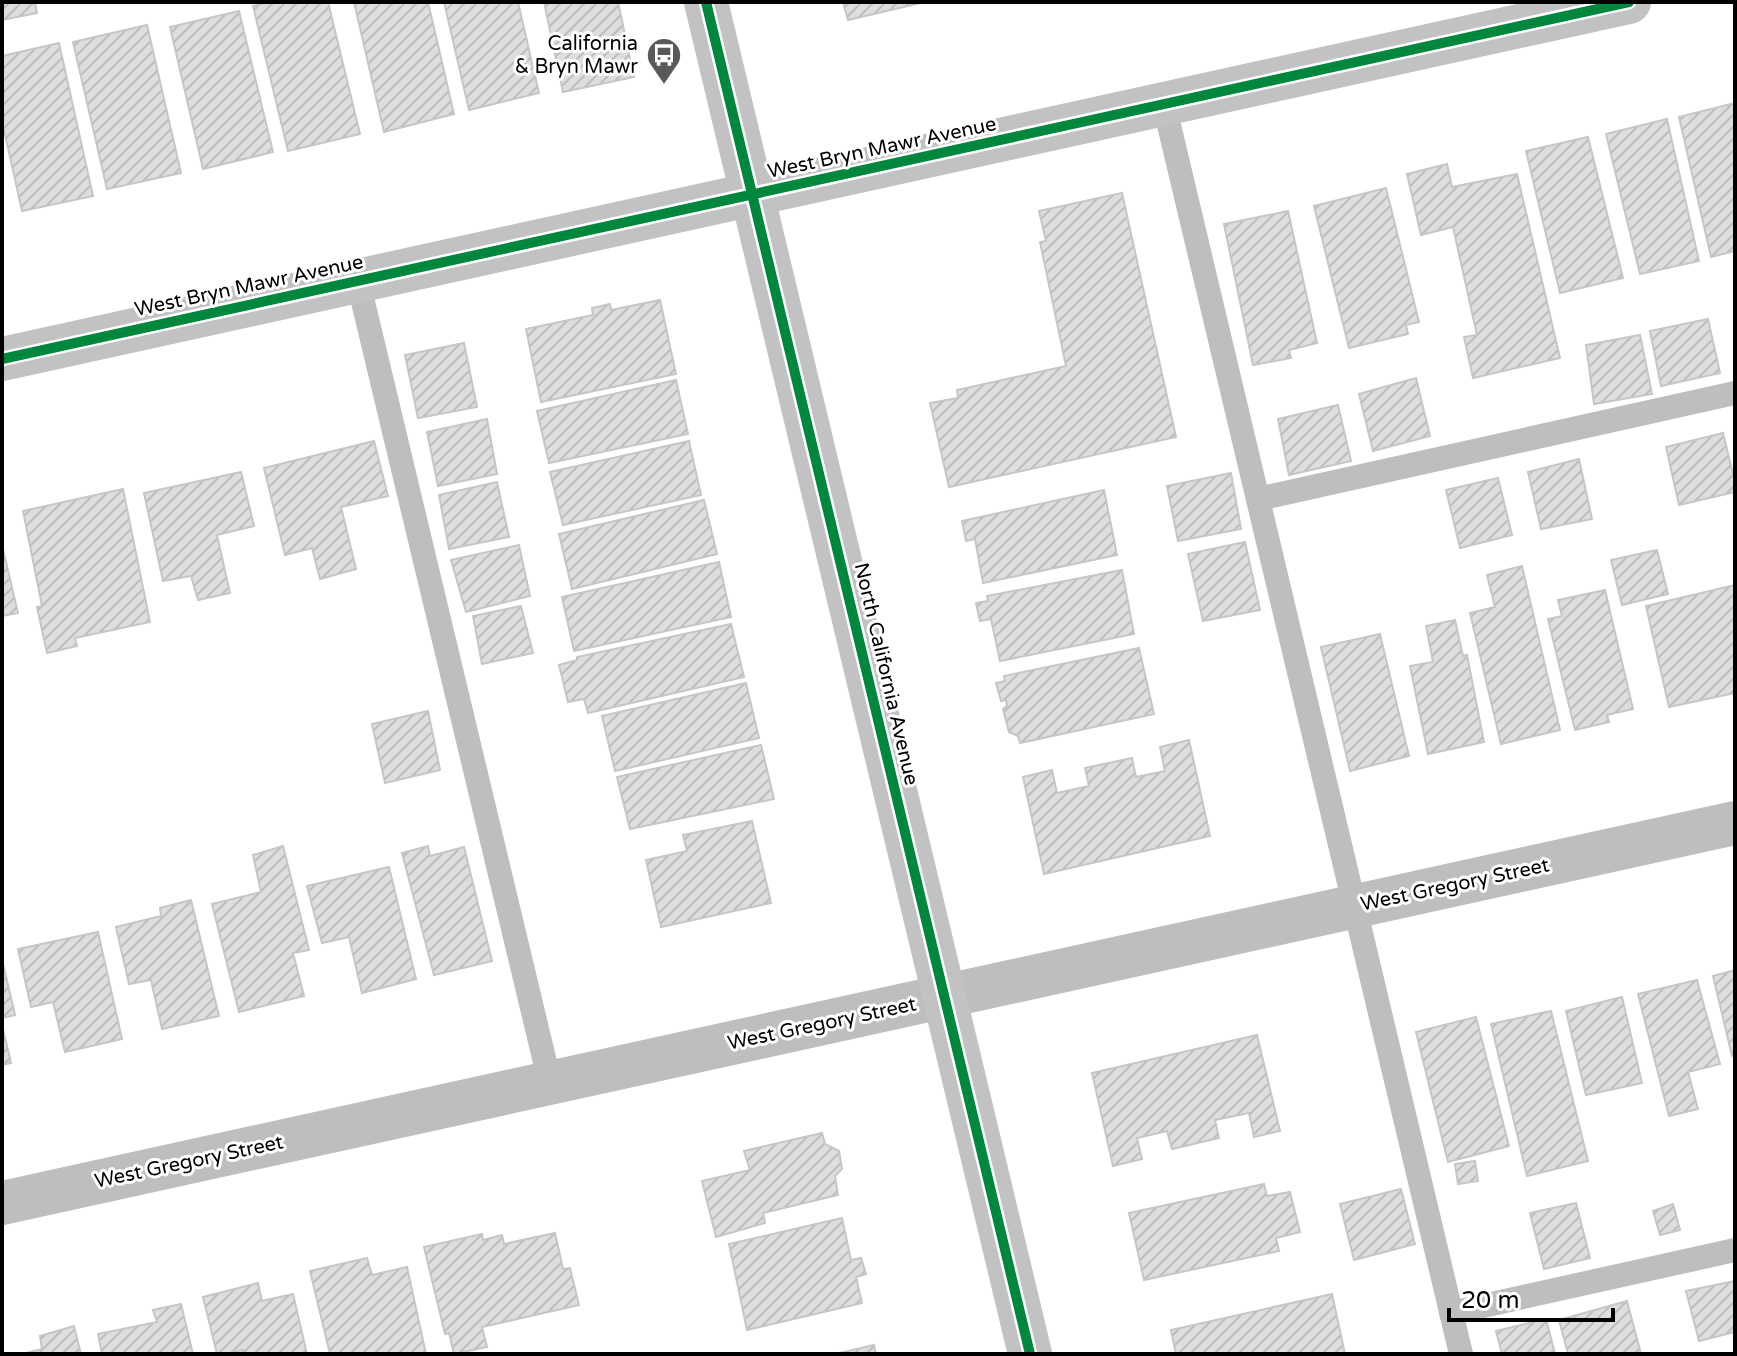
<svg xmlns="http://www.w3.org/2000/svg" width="1737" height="1356" viewBox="0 0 1737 1356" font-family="'Varela Round',sans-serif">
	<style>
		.building { fill: url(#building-hatch); stroke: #c6c6c6; stroke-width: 2 }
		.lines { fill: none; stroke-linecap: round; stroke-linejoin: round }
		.lane { stroke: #bebebe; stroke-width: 24 }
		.street { stroke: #bebebe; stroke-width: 44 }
		.secondary { stroke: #c2c2c2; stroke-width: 44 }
		.cycleway-casing { stroke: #fff; stroke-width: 15 }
		.cycleway { stroke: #00873e; stroke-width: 10 }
		.labels { text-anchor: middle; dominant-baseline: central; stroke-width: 6; stroke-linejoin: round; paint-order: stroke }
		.poi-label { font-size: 20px; fill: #000; stroke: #fff; text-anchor: end }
		.street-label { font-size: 20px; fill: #000; stroke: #fff }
	</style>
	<defs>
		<pattern id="building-hatch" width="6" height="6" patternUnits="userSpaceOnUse" patternTransform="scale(2)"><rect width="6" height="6" fill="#dedede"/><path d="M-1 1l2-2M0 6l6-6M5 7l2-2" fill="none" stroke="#bdbdbd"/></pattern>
	</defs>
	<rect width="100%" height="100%" fill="#fff"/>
	<g class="building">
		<polygon points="2,2 35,2 37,13 2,20"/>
		<polygon points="269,2 328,2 360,134 288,151 253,6"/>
		<polygon points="354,2 428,2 454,114 384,132"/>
		<polygon points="444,2 518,2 539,93 469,110"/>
		<polygon points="544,2 618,2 634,77 563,92"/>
		<polygon points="843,2 925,2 848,20"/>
		<polygon points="239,11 273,152 203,169 170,27"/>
		<polygon points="147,25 181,173 107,189 73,42"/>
		<polygon points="59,43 93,196 22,211 2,121 2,56"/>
		<polygon points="1735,103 1735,251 1711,257 1679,117"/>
		<polygon points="1667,119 1699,261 1640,274 1606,134"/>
		<polygon points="1588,137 1623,278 1560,293 1526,151"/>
		<polygon points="1447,164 1452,187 1517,174 1560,358 1473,378 1464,337 1477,335 1453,227 1421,235 1407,174"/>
		<polygon points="1386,188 1419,322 1406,325 1408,334 1349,348 1314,206"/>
		<polygon points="1122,193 1176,437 949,487 930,403 958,398 957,390 1066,366 1040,242 1046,241 1039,211"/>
		<polygon points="1288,211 1317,343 1289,350 1291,358 1253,365 1224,224"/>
		<polygon points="660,300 676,374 541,402 526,329 593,315 592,308 610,304 611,310"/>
		<polygon points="1708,319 1720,373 1661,386 1650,331"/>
		<polygon points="1640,335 1652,394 1594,404 1586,345"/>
		<polygon points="464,343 477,407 418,418 405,355"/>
		<polygon points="1416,378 1430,436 1373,451 1359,394"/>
		<polygon points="676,380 688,434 549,463 537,411"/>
		<polygon points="1338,405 1351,461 1289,475 1278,419"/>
		<polygon points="487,419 497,474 438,486 427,432"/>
		<polygon points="1723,433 1735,482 1735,492 1679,505 1666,447"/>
		<polygon points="374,441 388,496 341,507 356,569 320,579 312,548 285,555 264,468"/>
		<polygon points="689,441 701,495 563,525 550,472"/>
		<polygon points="1579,459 1592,519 1541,529 1528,472"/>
		<polygon points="241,472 254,526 217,535 230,593 198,600 191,576 163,581 144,493"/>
		<polygon points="1231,473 1241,529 1178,541 1167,486"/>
		<polygon points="1498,478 1512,535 1460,548 1446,490"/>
		<polygon points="497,482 509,537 449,549 439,495"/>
		<polygon points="123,489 150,622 75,638 77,646 47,653 37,607 42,606 23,511"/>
		<polygon points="1104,490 1117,555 983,583 975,539 966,541 962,521"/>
		<polygon points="704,500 717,554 572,589 559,534"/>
		<polygon points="1245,542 1260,610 1203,621 1188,554"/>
		<polygon points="2,545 18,613 2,616"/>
		<polygon points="519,545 530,596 466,612 451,560"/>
		<polygon points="1657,550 1668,594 1622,605 1611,560"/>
		<polygon points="719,562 731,617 574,651 562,597"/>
		<polygon points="1522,566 1560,730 1501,744 1470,613 1495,607 1487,575"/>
		<polygon points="1122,570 1134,634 1000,661 991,619 980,621 976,603 988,601 987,596"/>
		<polygon points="1735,585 1735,693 1669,707 1646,606"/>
		<polygon points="1605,590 1633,709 1607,715 1609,722 1575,730 1548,619 1562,616 1558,600"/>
		<polygon points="521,606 533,653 482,664 473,616"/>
		<polygon points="1455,620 1463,656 1467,655 1484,742 1428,754 1410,666 1433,662 1426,626"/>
		<polygon points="731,624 744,677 588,713 584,699 568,702 559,665 577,660 577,657"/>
		<polygon points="1380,634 1409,756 1350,771 1321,647"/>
		<polygon points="1139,648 1154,714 1020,743 1018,736 1009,732 1003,709 1007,706 1006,700 1001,701 996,683 1005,681 1004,676"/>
		<polygon points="746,683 759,738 615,771 602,716"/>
		<polygon points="428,711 440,770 385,783 372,724"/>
		<polygon points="1189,740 1210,836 1044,874 1023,777 1052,770 1057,793 1089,786 1085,768 1132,758 1136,777 1165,771 1160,747"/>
		<polygon points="761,745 774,799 630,829 617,777"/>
		<polygon points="752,821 771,903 661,927 646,860 687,851 683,835"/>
		<polygon points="283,846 309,950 293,953 304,996 239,1012 212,904 261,892 253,855"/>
		<polygon points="428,846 430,856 464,847 492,961 434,975 402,853"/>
		<polygon points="389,867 416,979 362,993 349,937 322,943 307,886"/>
		<polygon points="191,900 219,1016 162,1029 151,980 129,984 116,927 161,916 160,908"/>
		<polygon points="98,932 122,1039 65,1052 53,1002 31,1007 18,949"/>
		<polygon points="2,959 15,1015 2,1018"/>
		<polygon points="1735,970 1735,1055 1732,1056 1713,976"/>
		<polygon points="1697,980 1720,1064 1688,1072 1698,1109 1669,1116 1638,994"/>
		<polygon points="1622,997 1642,1083 1586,1095 1566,1011"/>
		<polygon points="1551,1011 1588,1161 1527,1176 1491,1024"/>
		<polygon points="1476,1017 1509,1146 1448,1162 1416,1032"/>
		<polygon points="2,1025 11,1063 2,1065"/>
		<polygon points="1257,1035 1280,1131 1254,1137 1249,1113 1215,1120 1219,1138 1172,1149 1167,1131 1137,1138 1142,1159 1113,1166 1092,1073"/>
		<polygon points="822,1133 825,1144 839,1151 842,1169 835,1176 838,1195 763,1213 765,1223 716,1237 702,1181 750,1170 744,1151"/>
		<polygon points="1475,1161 1478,1181 1458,1184 1455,1164"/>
		<polygon points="1264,1184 1267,1196 1290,1192 1300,1232 1276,1238 1279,1251 1144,1280 1129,1213"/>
		<polygon points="1401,1189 1415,1244 1354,1260 1340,1204"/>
		<polygon points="1576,1203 1590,1258 1544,1269 1530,1213"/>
		<polygon points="1673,1204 1680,1230 1660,1235 1653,1211"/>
		<polygon points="842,1218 851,1260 861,1258 866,1274 856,1277 862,1303 747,1330 729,1244"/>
		<polygon points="555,1233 563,1269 570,1268 579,1305 482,1327 487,1347 454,1354 449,1333 445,1334 424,1247 482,1234 483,1240 502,1235 504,1244"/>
		<polygon points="367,1258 372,1275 407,1267 426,1354 330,1354 310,1271"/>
		<polygon points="1735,1281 1735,1332 1699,1341 1686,1291"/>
		<polygon points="258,1283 262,1301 293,1294 307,1354 243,1354 242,1350 228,1354 217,1354 203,1297"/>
		<polygon points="1332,1294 1345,1354 1176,1354 1171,1330"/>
		<polygon points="1627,1301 1641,1354 1568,1354 1559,1320"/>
		<polygon points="181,1304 193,1354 102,1354 98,1334 157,1322 153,1310"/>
		<polygon points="1546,1319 1555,1354 1502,1354 1496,1331"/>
		<polygon points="74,1326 81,1354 22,1354 42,1349 40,1336"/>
		<polygon points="874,1345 876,1354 835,1354"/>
	</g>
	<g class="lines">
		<g class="lane">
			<polyline points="1164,104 1461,1354"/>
			<polyline points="358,281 550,1083"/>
			<polyline points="1258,499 1735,393"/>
			<polyline points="1451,1313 1735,1250"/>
		</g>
		<polyline class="street" points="2,1203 1735,823"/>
		<g class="secondary">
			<polyline points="706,2 1030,1354"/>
			<polyline points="2,359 1629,2"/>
		</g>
		<g class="cycleway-casing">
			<g id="cycleway">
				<polyline points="706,2 1030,1354"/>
				<polyline points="2,359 1629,2"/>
			</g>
		</g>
		<use href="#cycleway" class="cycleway"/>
	</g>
	<defs>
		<g id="bus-pin" transform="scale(1.8)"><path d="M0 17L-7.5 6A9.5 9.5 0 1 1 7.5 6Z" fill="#595959" stroke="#fff"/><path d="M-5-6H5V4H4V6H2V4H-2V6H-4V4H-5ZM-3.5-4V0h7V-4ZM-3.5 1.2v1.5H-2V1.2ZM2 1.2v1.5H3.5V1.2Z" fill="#fff"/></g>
	</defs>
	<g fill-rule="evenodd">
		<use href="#bus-pin" x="664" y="55"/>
	</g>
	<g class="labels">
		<g class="poi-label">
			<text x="638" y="44">California<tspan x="638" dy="23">&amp; Bryn Mawr</tspan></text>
		</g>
		<g class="street-label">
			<text transform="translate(882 148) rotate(-12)">West Bryn Mawr Avenue</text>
			<text transform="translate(249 286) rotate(-12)">West Bryn Mawr Avenue</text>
			<text transform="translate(886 674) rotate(77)">North California Avenue</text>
			<text transform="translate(1455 885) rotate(-12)">West Gregory Street</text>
			<text transform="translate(822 1024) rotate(-12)">West Gregory Street</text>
			<text transform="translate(189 1162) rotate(-12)">West Gregory Street</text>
		</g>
	</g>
	<rect width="1737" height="1356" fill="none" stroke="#000000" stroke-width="8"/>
	<path d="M1449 1308v12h164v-12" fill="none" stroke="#000000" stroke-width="4"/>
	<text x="1461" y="1308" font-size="24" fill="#000000" stroke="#ffffff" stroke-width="6" paint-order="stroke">20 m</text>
</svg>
